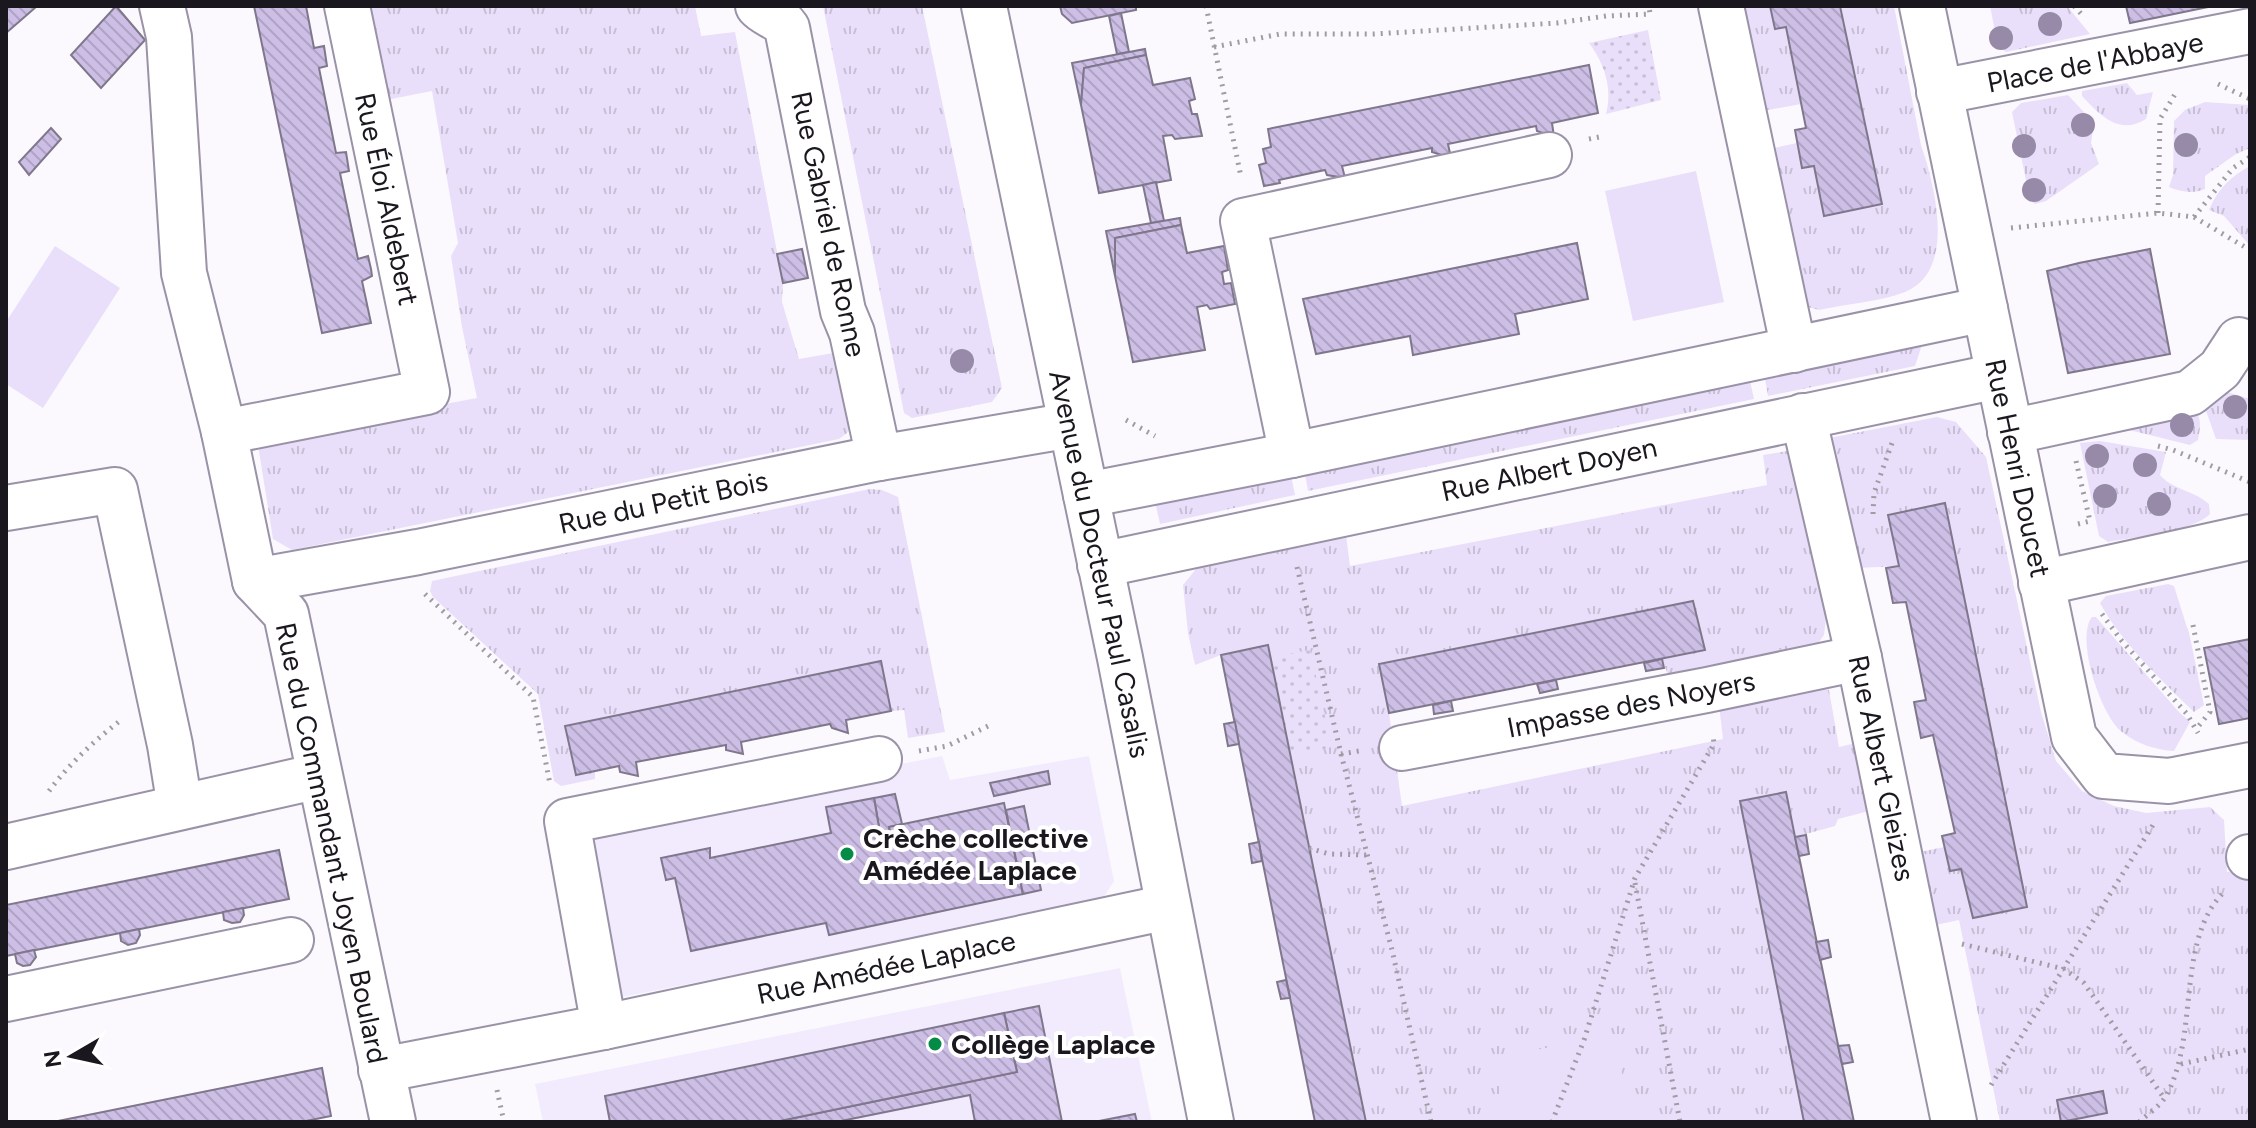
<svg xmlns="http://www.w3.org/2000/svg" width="2256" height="1128" viewBox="0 0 2256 1128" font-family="Figtree,sans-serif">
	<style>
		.built { fill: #f1ebfd }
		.grass { fill: url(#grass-tufts) }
		.park { fill: url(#park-dots) }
		.garden { fill: #e9dffa }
		.building { fill: url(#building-back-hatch); stroke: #7f778b; stroke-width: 2 }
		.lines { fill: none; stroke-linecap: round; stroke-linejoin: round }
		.minor-casing { stroke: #9a92a7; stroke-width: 48 }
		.path { stroke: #9f9ca3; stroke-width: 5; stroke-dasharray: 2 6; stroke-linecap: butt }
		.minor { stroke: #fff; stroke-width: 44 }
		.tree { fill: #978aa8 }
		.poi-dot { fill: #058b48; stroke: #fff; stroke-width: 3 }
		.labels { text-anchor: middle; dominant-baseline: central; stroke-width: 8; stroke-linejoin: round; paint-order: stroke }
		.street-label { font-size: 28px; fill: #1a171f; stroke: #fff }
		.poi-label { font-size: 28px; font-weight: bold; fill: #1a171f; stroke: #fff; text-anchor: start }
	</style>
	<defs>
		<pattern id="grass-tufts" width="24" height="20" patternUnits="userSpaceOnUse" patternTransform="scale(2)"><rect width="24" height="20" fill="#e9dffa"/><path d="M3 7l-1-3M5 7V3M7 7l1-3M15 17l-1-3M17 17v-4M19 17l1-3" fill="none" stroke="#c7bfd6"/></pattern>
		<pattern id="park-dots" width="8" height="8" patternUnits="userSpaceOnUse" patternTransform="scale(2)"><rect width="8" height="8" fill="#e9dffa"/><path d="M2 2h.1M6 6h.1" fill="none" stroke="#c7bfd6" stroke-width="1.8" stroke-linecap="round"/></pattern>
		<pattern id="building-back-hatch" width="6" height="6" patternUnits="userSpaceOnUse" patternTransform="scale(2)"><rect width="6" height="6" fill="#cdbee6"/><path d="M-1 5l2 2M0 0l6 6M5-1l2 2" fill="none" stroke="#afa3c5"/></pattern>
	</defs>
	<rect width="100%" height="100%" fill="#fbf9fe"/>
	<g class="built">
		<polygon points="942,756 950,780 1089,756 1114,881 1100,903 612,999 581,827"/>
		<polygon points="1120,968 1152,1122 543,1122 535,1084"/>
	</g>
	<g class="grass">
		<polygon points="368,6 695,6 701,36 735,32 783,283 782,302 799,359 839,352 853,423 847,433 839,439 292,550 273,539 257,439 477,398 462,327 451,256 458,243 432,91 376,102"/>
		<polygon points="823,6 922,6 1002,388 992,402 912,418 904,413"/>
		<polygon points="1753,6 1770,6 1775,29 1786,27 1801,104 1763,111 1740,9"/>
		<path d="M1841 6H1894L1921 145C1935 186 1957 271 1905 292 1879 302 1846 304 1819 310L1808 307 1798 296 1769 149 1797 143 1802 168 1814 166 1824 215 1881 204Z"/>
		<polygon points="1990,6 2067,6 2090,34 2006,52 1998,46"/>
		<path d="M2127 83 2137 95 2153 92 2146 119C2119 136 2100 115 2082 96V91Z"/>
		<polygon points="2068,95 2094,123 2091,143 2099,164 2046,201 2035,204 2030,200 2012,112 2021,103"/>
		<path d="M2205 102 2250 105V148L2236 154 2205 176V189C2194 194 2180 192 2169 187L2173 175 2174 121 2185 110Z"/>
		<path d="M2250 166V246L2224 216 2209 210C2217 190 2231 176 2250 166Z"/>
		<polygon points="1924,339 1915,366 1768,396 1764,373"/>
		<polygon points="1749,376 1754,399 1308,491 1304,468"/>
		<polygon points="2224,391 2250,399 2250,440 2216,439 2205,408"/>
		<path d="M2196 411C2202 420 2200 430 2198 440L2190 445 2129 430 2133 426Z"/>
		<polygon points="1937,417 1956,422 1986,457 2041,712 2056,761 2082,791 2114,806 2146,813 2210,807 2224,820 2227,872 2250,868 2250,1122 2000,1122 1959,920 1931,926 1915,853 1944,847 1950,870 1961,869 1973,918 2027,907 1945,504 1889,515 1899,566 1857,568 1829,438"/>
		<path d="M2100 441 2166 452 2160 475C2173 490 2195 491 2209 504L2210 514C2192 532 2134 537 2108 542L2099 536 2080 443Z"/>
		<polygon points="1793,450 1827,610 1824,635 1813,650 1670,680 1662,659 1705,650 1693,601 1379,664 1389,713 1402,806 1723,739 1719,705 1815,687 1829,690 1839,747 1856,743 1869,811 1838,819 1835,826 1795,837 1786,792 1740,801 1804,1122 1366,1122 1268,645 1221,655 1195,665 1188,633 1183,585 1196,569 1346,535 1350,566 1767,485 1763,455"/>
		<polygon points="1290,470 1295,495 1160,524 1154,497"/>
		<polygon points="870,489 882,490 898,497 945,732 908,738 904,710 891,711 881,661 595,771 595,779 561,786 554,781 538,694 433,597 430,591 432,581"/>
		<path d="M2168 584 2174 586 2190 637 2204 705 2194 712C2163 682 2121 642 2100 603L2106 596Z"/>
		<path d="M2092 617H2096L2178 711 2190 722 2174 751C2156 750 2137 744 2122 732 2101 716 2075 638 2092 617Z"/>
	</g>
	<g class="park">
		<path d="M1648 30 1661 100 1606 114C1613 88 1604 63 1589 43Z"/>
		<polygon points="1310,650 1332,747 1290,755 1270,657"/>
	</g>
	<g class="garden">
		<polygon points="1696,171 1724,302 1633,321 1605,191"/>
		<polygon points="55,246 120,288 43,408 6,384 6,322"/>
		<polygon points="1614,1034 1632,1122 1507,1122 1493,1059"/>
	</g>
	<g class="building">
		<polygon points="6,6 35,6 36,7 6,33"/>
		<polygon points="116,6 145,40 101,88 71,55"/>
		<polygon points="254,6 306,6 314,48 324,46 327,66 319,68 336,153 346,152 349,171 340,173 358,259 368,256 371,269 372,276 362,281 371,323 322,333"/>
		<polygon points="1060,6 1136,6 1136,10 1072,23 1062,14"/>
		<polygon points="1770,6 1840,6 1882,204 1824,216 1814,166 1802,168 1795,130 1806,128 1786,27 1775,29"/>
		<polygon points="2126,6 2213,6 2130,23"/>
		<polygon points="1121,13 1129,52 1117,54 1109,16"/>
		<polygon points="1145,49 1146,55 1084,68 1081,105 1072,63"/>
		<polygon points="1146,55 1153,85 1190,78 1195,99 1189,101 1192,114 1197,114 1202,136 1175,139 1172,135 1163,136 1171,180 1099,193 1081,105 1084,68"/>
		<polygon points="1589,65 1598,113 1552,123 1554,137 1537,131 1536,126 1448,144 1451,158 1432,152 1432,148 1342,166 1345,178 1327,175 1325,170 1279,180 1280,183 1264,186 1259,165 1266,163 1263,149 1271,147 1268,129"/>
		<polygon points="51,128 61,139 29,175 19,162"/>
		<polygon points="1156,182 1164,221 1151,223 1143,185"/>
		<polygon points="1180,218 1181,225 1115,238 1115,276 1106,231"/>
		<polygon points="1181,225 1187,253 1224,246 1228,270 1222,272 1224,284 1231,283 1235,304 1210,309 1207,305 1197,307 1205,350 1133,362 1115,276 1115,238"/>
		<polygon points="1577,243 1588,299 1515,314 1519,334 1413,355 1410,336 1316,354 1303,299"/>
		<polygon points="802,249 808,278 783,283 777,254"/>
		<polygon points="2150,249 2170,354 2068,373 2047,271 2079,263"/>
		<polygon points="1945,503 2027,907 1973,918 1961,869 1950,871 1942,836 1955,833 1933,735 1921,738 1914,702 1926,700 1906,602 1893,603 1886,568 1899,566 1888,515"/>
		<polygon points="1693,601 1705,650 1389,713 1379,664"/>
		<polygon points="2250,639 2250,718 2219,724 2204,648"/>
		<polygon points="1268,645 1315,876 1366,1122 1315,1122 1221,655"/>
		<polygon points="1662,659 1664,668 1646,671 1644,663"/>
		<polygon points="881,661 891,711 846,720 848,733 832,728 830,724 741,742 743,754 726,750 726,745 636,762 638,776 620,772 619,766 576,775 565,726"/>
		<polygon points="1556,680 1558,689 1540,693 1537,684"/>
		<polygon points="1451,701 1453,711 1434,714 1433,705"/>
		<polygon points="1235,722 1239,744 1228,746 1224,724"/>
		<polygon points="1048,771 1050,784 994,796 990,783"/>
		<polygon points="1786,792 1795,837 1854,1122 1804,1122 1740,801"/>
		<polygon points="895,794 902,824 889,827 890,831 880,833 874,798"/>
		<polygon points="874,798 880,833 890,831 889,827 1004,803 1023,894 829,935 826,923 691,951 675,878 666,880 661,858 710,848 710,858 831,833 826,807"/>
		<polygon points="1024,806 1041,890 1023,894 1006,810"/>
		<polygon points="1806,835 1809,854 1799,856 1795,837"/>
		<polygon points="1259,842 1262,861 1252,863 1249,844"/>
		<polygon points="279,850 289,899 6,956 6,905"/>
		<polygon points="243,908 244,915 240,922 232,923 224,920 223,912"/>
		<polygon points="139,929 140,935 136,943 128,945 121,941 120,933"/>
		<polygon points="1828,940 1831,957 1820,960 1816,942"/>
		<polygon points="34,950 36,957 30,965 23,966 17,963 15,954"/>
		<polygon points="1286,980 1290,998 1281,999 1277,982"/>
		<polygon points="1039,1006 1062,1122 975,1122 970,1095 836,1122 775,1122 1017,1072 1004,1013"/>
		<polygon points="1004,1013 1017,1072 775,1122 610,1122 605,1096"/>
		<polygon points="1849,1045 1853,1062 1842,1064 1838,1046"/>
		<polygon points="322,1068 331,1116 301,1122 53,1122"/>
		<polygon points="2103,1091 2107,1113 2061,1122 2057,1100"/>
		<polygon points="1135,1114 1137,1122 1094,1122"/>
	</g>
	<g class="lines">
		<g class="minor-casing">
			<g id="minor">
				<polyline points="162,6 169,37 184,273 224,432 255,581 286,614 393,1122"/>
				<path d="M758 6C767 16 779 16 787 28L843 311 852 333 879 458"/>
				<polyline points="984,6 1120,658 1211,1122"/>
				<polyline points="1721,6 1794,350"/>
				<polyline points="1922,6 2074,737 2104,776 2169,781 2250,765"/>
				<polyline points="1939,92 2250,31"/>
				<polyline points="1803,416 1859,658 1954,1122"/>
				<polyline points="224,432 427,392 347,6"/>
				<polyline points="2010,432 2190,393 2220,369 2239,340"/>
				<polyline points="1292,455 1243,221 1549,155"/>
				<polyline points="1086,495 1292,455 1985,309"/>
				<polyline points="6,508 115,490 170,745 180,807"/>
				<polyline points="1100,565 1998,376"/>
				<polyline points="255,581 418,552 879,458 1071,425"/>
				<polyline points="2041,583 2250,537"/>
				<polyline points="1402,748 1707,690 1859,658"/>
				<polyline points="6,847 319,776"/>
				<polyline points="2249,857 2250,857"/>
				<polyline points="6,999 291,940"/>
				<polyline points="604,1027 567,821 879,759"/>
				<polyline points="381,1070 604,1027 1168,907"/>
			</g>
		</g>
		<g class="path">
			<polyline points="1206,6 1241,177"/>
			<polyline points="2074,6 2084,17"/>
			<polyline points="1214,47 1280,34 1374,34 1557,23 1606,16 1650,14 1649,6"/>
			<polyline points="2218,84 2250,99"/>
			<polyline points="1589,139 1604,136"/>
			<polyline points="2158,213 2160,119 2177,91"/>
			<polyline points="2194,217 2250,250"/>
			<polyline points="2011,228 2158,213 2194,217 2233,168 2250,157"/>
			<polyline points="1126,420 1155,436"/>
			<polyline points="2158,446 2173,450 2250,482"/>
			<polyline points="2076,461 2090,521 2078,524"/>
			<polyline points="1873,514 1874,493 1892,443"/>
			<polyline points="1297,567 1341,754 1359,751"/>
			<polyline points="425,594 533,697 550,784"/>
			<polyline points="2102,614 2121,640 2187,714 2198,733"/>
			<polyline points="2193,625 2210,712 2197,728"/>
			<polyline points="919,751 947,746 990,725"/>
			<polyline points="1341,754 1392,950 1431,1122"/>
			<path d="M49 791C69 764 94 741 121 720"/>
			<polyline points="1309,848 1329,854 1367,855"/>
			<polyline points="1635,883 1680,1122"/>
			<polyline points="1962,944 2064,969 2084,983 2164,1098"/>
			<polyline points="2181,1064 2250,1049"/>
			<polyline points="1991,1085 2153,825"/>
			<polyline points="497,1090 504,1122"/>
			<polyline points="1552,1122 1584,1040 1635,878 1714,744 1713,735"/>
			<path d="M2139 1122C2148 1114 2160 1106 2166 1096 2200 1035 2175 939 2225 891"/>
		</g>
		<use href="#minor" class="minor"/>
	</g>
	<g class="tree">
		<circle cx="2050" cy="24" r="12"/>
		<circle cx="2001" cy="38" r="12"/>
		<circle cx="2083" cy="125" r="12"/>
		<circle cx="2186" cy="145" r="12"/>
		<circle cx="2024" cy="146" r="12"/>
		<circle cx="2034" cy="190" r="12"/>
		<circle cx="962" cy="361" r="12"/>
		<circle cx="2235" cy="407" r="12"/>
		<circle cx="2182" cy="425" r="12"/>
		<circle cx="2097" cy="456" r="12"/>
		<circle cx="2145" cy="465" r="12"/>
		<circle cx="2105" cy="496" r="12"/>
		<circle cx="2159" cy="504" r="12"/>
	</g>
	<g class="poi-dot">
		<circle cx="847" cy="854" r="8"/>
		<circle cx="935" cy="1044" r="8"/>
	</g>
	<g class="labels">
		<g class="street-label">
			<text transform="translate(2095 62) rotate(-11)">Place de l'Abbaye</text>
			<text transform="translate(387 199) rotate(78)">Rue Éloi Aldebert</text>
			<text transform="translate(829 224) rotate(78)">Rue Gabriel de Ronne</text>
			<text transform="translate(2018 468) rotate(78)">Rue Henri Doucet</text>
			<text transform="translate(1549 469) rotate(-12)">Rue Albert Doyen</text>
			<text transform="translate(663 502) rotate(-12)">Rue du Petit Bois</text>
			<text transform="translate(1100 564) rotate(78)">Avenue du Docteur Paul Casalis</text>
			<text transform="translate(1631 704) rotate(-11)">Impasse des Noyers</text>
			<text transform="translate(1882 768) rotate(78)">Rue Albert Gleizes</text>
			<text transform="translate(332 843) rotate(78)">Rue du Commandant Joyen Boulard</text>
			<text transform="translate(886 967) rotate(-12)">Rue Amédée Laplace</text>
		</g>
		<g class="poi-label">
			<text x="863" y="838">Crèche collective<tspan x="863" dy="32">Amédée Laplace</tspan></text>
			<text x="951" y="1044">Collège Laplace</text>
		</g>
	</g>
	<rect width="2256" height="1128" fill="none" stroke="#1a171f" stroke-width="16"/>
	<g transform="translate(72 1056) rotate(261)" stroke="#ffffff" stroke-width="6" paint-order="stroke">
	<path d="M0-6L14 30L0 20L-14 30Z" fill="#1a171f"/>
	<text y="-12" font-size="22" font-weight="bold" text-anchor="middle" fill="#1a171f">N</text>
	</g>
</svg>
